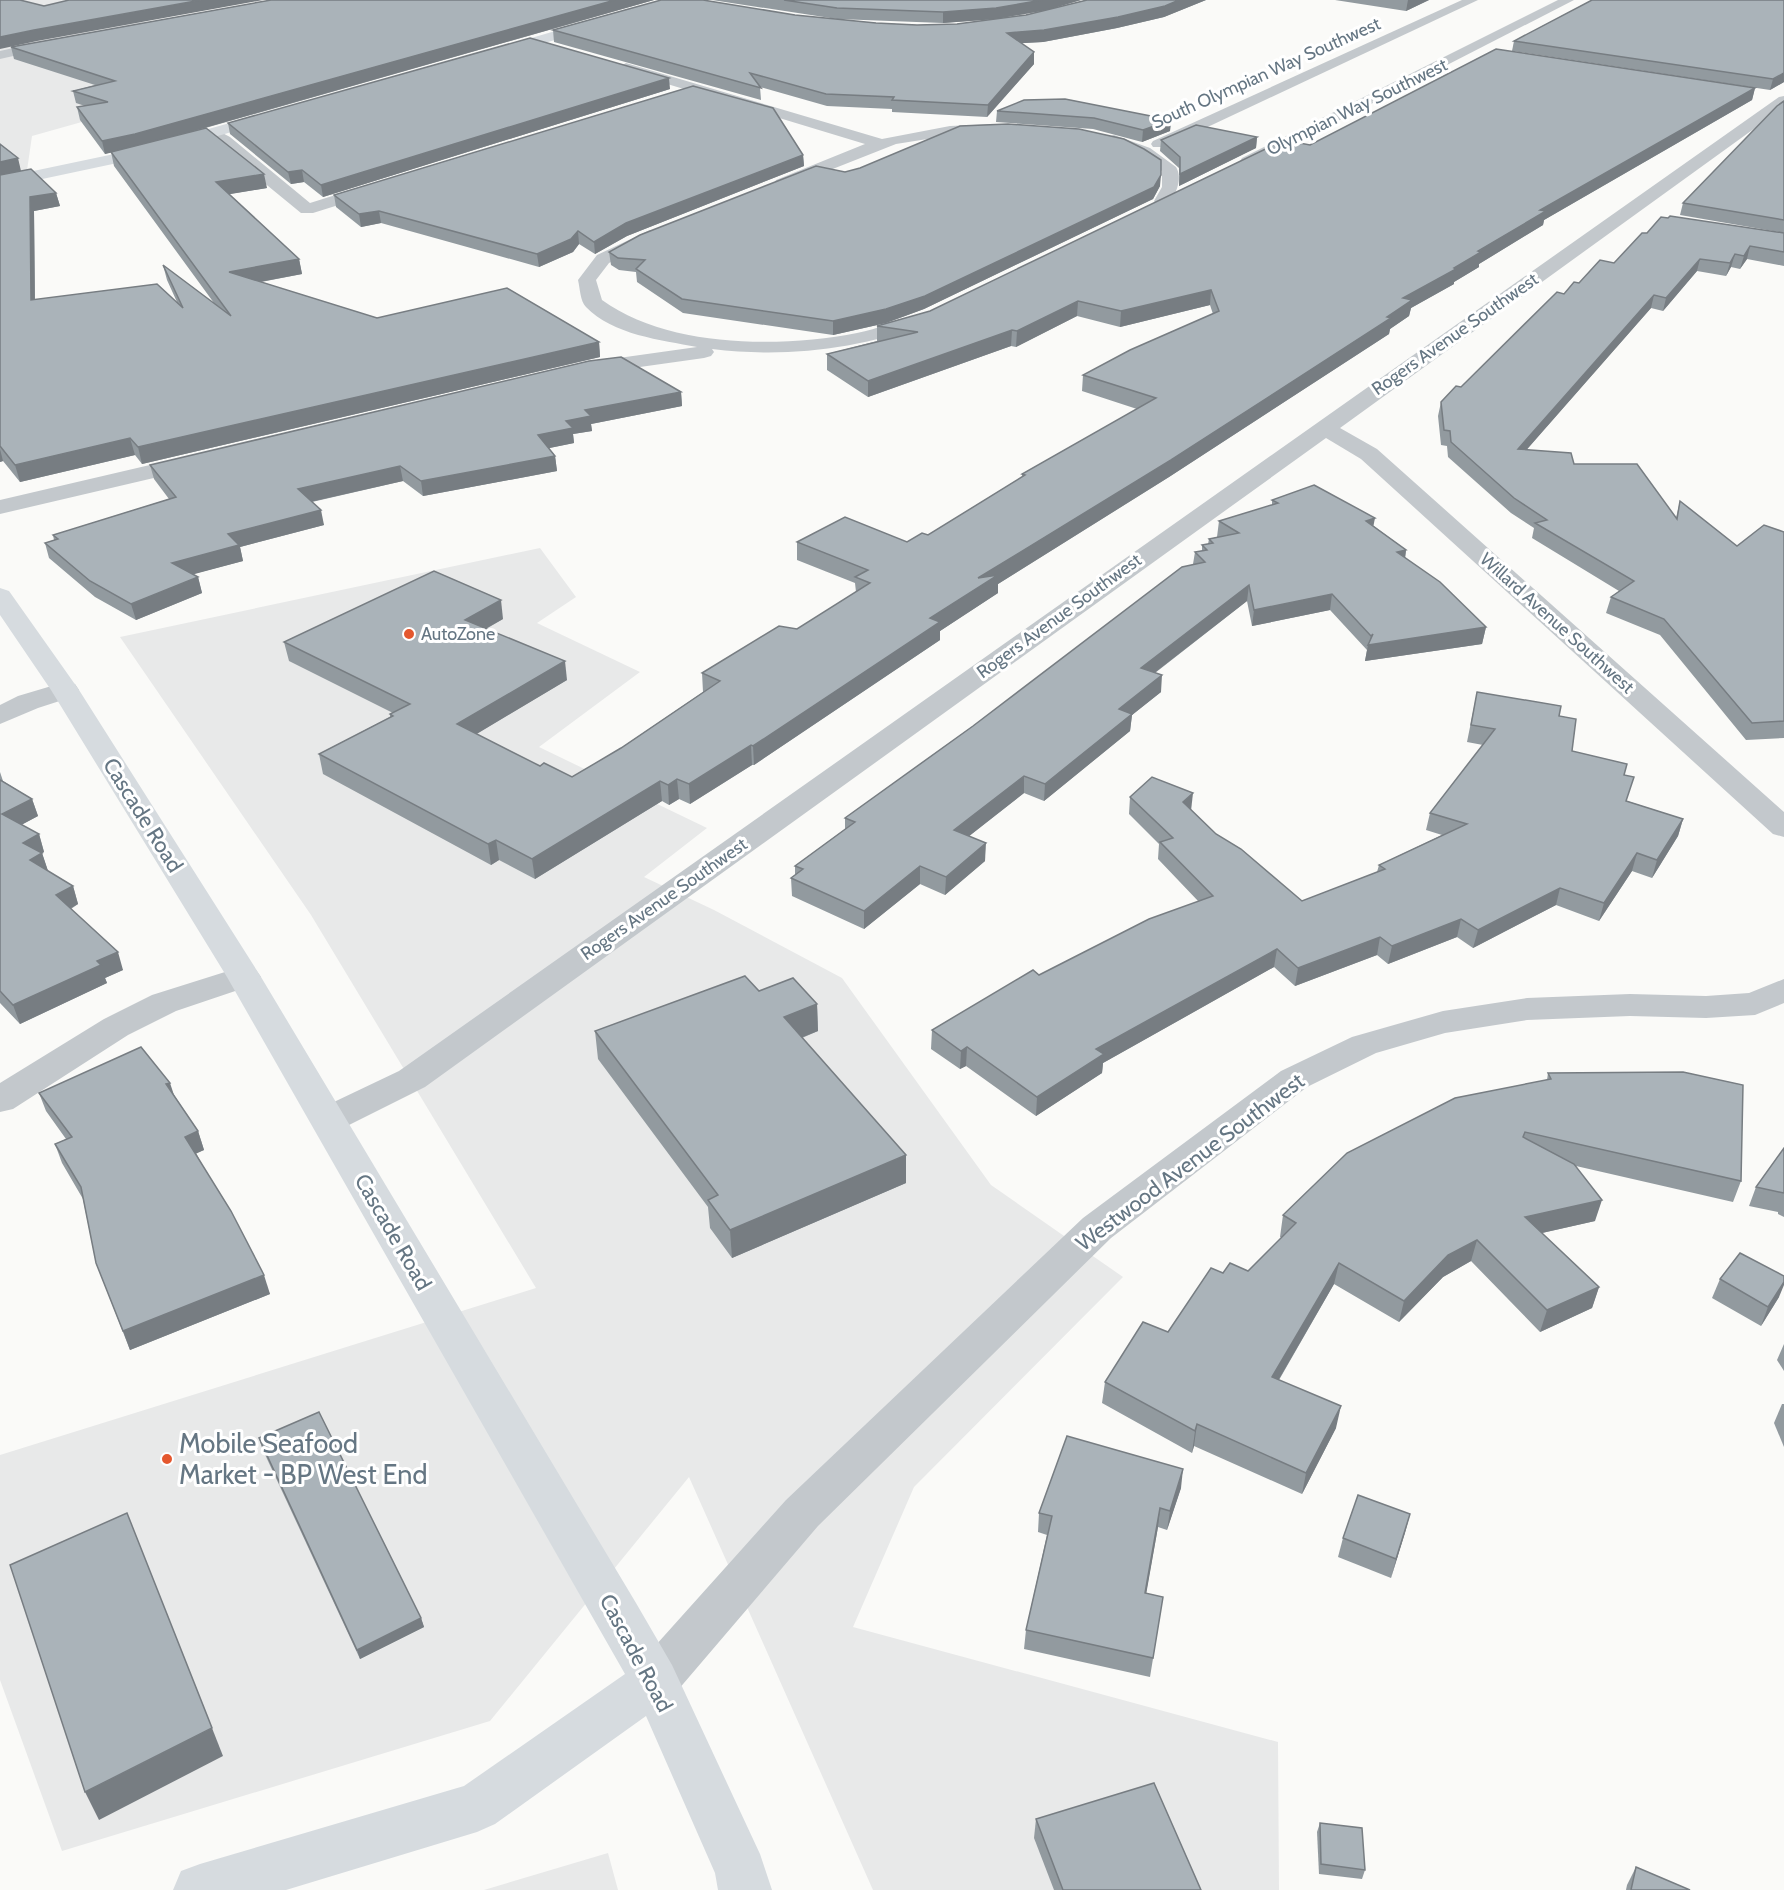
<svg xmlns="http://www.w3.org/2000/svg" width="1784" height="1890" viewBox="0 0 1784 1890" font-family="Cabin,sans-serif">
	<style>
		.built { fill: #e8e9e9 }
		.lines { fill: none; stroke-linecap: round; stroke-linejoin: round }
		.street { fill: #c3c8cc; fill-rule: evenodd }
		.secondary { fill: #d6dbdf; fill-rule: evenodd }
		.wall { fill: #929a9f }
		.shaded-wall { fill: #777d82 }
		.building { fill: #aab3b9; stroke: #777d82; stroke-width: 1.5 }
		.poi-dot { fill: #e4572e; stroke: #fff; stroke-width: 2 }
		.labels { text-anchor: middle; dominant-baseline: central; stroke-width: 6; stroke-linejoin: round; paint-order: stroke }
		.far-street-label { font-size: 18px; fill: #657683; stroke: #fff }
		.far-poi-label { font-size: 18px; fill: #657683; stroke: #fff; text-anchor: start }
		.street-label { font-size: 22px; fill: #657683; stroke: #fff }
		.near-poi-label { font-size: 27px; fill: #657683; stroke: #fff; text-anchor: start }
	</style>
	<rect width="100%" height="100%" fill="#fafaf8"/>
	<g class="built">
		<polygon points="0,0 64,0 149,24 515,0 32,136 4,329 0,330"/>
		<polygon points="540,548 576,597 537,623 640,672 539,747 707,828 644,877 714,910 842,978 991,1185 1123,1277 914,1487 853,1627 1278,1742 1279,1890 873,1890 689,1477 490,1721 62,1851 0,1680 0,1455 536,1288 311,915 120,637"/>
		<polygon points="608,1853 618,1890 484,1890"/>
	</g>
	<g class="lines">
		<g class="street">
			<polygon points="1462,0 1478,0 1165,147 1153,147 1151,144 1153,141"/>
			<polygon points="1558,0 1574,0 1254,164 1242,164 1240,161 1242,158"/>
			<polygon points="57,38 64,42 62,45 0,59 0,51"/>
			<polygon points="626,63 882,139 950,126 994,124 1002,129 994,134 940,137 896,144 782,189 776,188 774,184 776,180 865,144 621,70 619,67"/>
			<polygon points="1784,96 1784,107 1340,428 1377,449 1784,812 1784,837 1773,834 1361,459 1326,438 425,1087 341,1129 328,1133 315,1129 310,1120 315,1111 399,1071 1779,97"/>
			<polygon points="213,128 230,137 310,203 377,182 385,187 383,191 313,213 301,213 207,136 205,133"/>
			<path d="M1114 135 1150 148 1176 167C1183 179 1176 193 1169 205H1157L1154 201 1162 187V171L1139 155 1108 143 1106 140 1108 137Z"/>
			<path d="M650 230 656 231 659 235 656 239 609 263 596 280 602 300C668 348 780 348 857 333 878 329 898 320 919 315L926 317 929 321 926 325C856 349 786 358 712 349L714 352 711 356 704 358 583 375 576 373 573 369 576 365 583 363 697 347C661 340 613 335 586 307 580 301 580 288 578 280L597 255Z"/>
			<polygon points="197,454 205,456 208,461 205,466 0,514 0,500"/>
			<polygon points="65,682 75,684 79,690 75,696 38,708 0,724 0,705 18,696"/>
			<polygon points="244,966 256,970 261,977 256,984 176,1011 128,1035 13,1109 0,1112 0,1083 104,1019 152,995"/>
			<polygon points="1784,979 1784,1003 1755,1015 1706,1018 1630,1016 1527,1020 1445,1033 1376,1053 1307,1087 1111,1238 818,1526 672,1697 655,1703 638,1697 631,1681 638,1665 786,1500 1083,1218 1281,1071 1352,1037 1443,1011 1527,998 1630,994 1706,996 1749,993"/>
		</g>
		<g class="secondary">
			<polygon points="662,0 682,0 681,3 500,56 495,57 488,53 490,50"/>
			<polygon points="272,111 280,116 277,119 141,158 0,188 0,178 138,149"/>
			<polygon points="0,588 9,591 79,690 261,977 636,1603 672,1665 760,1854 772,1890 718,1890 715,1873 646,1716 495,1824 477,1832 286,1890 173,1890 181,1871 200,1864 464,1786 625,1674 227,977 51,690 0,615"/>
		</g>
	</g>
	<g class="wall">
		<polygon points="271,0 654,0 195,131 267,188 229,194 299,259 302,274 261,282 377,318 599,342 600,357 142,464 135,455 20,482 3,461 0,462 0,144 21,171 56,193 60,206 34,211 35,299 177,302 167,280 163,265 214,303 114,166 111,152 105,154 80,120 77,107 85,106 76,103 73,91 95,85 14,59 11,47"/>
		<polygon points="712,0 1081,0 1047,10 996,19 943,23 837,19"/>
		<polygon points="1087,0 1206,0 1164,17 1117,28 1043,42 1021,43 1034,64 987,117 892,112 892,109 827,106 760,87 761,100 554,42 553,30 795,15 876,23 917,25 957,24 1026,15"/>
		<polygon points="1335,0 1429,0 1406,11"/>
		<polygon points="1592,0 1784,82 1770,90 1512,51 1514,41"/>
		<polygon points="1755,88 1752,100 1544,220 1543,225 1479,264 1479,267 1454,282 1454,284 1411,308 1409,316 1390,329 1389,334 1169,477 998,584 998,593 940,631 940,640 754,765 752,765 690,804 679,799 669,805 662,801 535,879 499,860 491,865 323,774 319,754 390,717 390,714 393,713 289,661 284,642 503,619 486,629 567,680 476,734 540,766 572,777 621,748 703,692 702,673 797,629 856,592 855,583 797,560 797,542 907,542 928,535 1022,477 1022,474 1137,409 1082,391 1083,375 1213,314 1210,305 1120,327 1077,316 1016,347 1011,346 868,397 827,370 827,354 877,341 877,326 930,311 1310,145"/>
		<polygon points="670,89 323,197 304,182 291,184 230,134 228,123"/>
		<polygon points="1784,101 1784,233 1680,215 1683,203"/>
		<polygon points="997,111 1171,120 1170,131 1142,142 1093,129 996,122"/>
		<polygon points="1257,137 1256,148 1179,186 1179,168 1160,151 1161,140"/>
		<polygon points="803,155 804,166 627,236 595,254 579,244 573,252 539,267 381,223 361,227 336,207 334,195"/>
		<polygon points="845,172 1160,186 1153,199 924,309 886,323 833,335 683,313 637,282 636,272 619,270 611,265 609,252"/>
		<polygon points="1784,233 1784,266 1747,259 1740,269 1731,267 1726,276 1697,271 1663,311 1651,308 1527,449 1574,464 1676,518 1680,501 1737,546 1784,532 1784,738 1746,740 1660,635 1606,613 1611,597 1619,591 1532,538 1534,528 1511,513 1448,457 1447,446 1441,445 1438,416 1441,402 1461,387 1564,294 1579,283 1614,263"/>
		<polygon points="681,392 682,406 591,424 592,431 573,434 574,443 549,448 555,456 557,471 423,496 403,481 312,502 324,525 240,547 243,561 193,574 198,577 202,593 136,620 95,597 49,558 45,543 54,540 53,535 169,499 154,479 150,465"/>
		<polygon points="1272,500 1374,526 1406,550 1405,558 1486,627 1482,644 1365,661 1367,650 1330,610 1252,626 1247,601 1155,673 1161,692 1132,715 1130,731 1044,801 1024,793 969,836 985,861 945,895 920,884 864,929 792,896 791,878 795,875 795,866 845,829 845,818 973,726 1193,564 1195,552 1202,551 1202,545 1208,544 1209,539 1218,537 1217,537 1219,521 1272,505"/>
		<polygon points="1477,692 1559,716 1572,751 1627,764 1624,775 1627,801 1683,819 1678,836 1652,878 1632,871 1599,921 1556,905 1473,948 1457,937 1388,964 1377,955 1295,986 1274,967 1103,1063 1102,1073 1036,1116 966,1066 960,1069 931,1049 932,1030 1039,975 1199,902 1158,859 1159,844 1129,814 1130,797 1191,810 1216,834 1302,901 1377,872 1379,865 1442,835 1426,830 1430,813 1483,745 1467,742"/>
		<polygon points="0,772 3,781 32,799 38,816 21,825 39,834 44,852 42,853 48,871 73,886 78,904 71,909 123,970 105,978 107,983 20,1024 0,1003"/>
		<polygon points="759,991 817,1004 818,1031 802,1038 906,1183 732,1258 710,1228 708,1207 598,1059 595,1031"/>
		<polygon points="1548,1073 1741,1181 1733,1202 1576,1166 1595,1221 1542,1233 1599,1287 1592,1308 1540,1332 1471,1261 1443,1277 1399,1322 1334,1284 1279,1380 1336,1428 1302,1494 1194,1446 1192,1453 1102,1403 1105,1382 1168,1332 1223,1273 1248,1271 1282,1238 1280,1237 1283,1215 1547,1080"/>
		<polygon points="39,1093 174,1095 198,1131 204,1150 196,1153 270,1294 130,1350 96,1263 83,1199 62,1163 55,1144 66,1139 46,1111"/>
		<polygon points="1784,1148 1784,1217 1778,1214 1778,1212 1749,1206 1756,1187"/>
		<polygon points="1720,1279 1779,1297 1761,1326 1712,1298"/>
		<polygon points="1784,1344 1784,1371 1777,1360"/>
		<polygon points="1782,1404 1784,1404 1784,1447 1774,1423"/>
		<polygon points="259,1438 421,1618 424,1627 360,1659 262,1448"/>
		<polygon points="1181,1488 1167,1530 1158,1527 1146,1593 1160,1616 1150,1677 1024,1649 1026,1630 1047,1535 1038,1532 1039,1513"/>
		<polygon points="1410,1514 1391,1578 1338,1557 1343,1538"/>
		<polygon points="1036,1819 1201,1890 1054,1890 1034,1838"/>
		<polygon points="1320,1823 1365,1870 1362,1879 1319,1874 1317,1832"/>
		<polygon points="1636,1867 1690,1890 1626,1890 1627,1885"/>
	</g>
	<g class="shaded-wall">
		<polygon points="201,0 263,0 37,41 0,49 0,37 34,30"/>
		<polygon points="615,0 654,0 137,147 105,154 102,141"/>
		<polygon points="1042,0 1081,0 1047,10 996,19 943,23 943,12"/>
		<polygon points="1179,0 1206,0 1164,17 1117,28 1043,42 1007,44 1007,33"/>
		<polygon points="1408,0 1429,0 1406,11"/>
		<polygon points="1034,52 1034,64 987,117 988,105"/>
		<polygon points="1784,73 1784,82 1770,90 1773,79"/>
		<polygon points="669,78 670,89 323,197 321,185"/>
		<polygon points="1755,88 1752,100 1544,220 1543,225 1479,264 1479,267 1454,282 1454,284 1411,308 1409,316 1390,329 1389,334 1169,477 998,584 998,593 940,631 940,640 754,765 753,746 930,618 978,578 1387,317 1403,298 1454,268 1540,210"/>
		<polygon points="1171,120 1170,131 1142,142 1143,130"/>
		<polygon points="1257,137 1256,148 1179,186 1180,174"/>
		<polygon points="803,155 804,166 627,236 595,254 594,242 626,223"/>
		<polygon points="18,158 21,171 0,176 0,162"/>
		<polygon points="302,170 304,182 291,184 288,172"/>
		<polygon points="264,174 267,188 219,196 216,182"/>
		<polygon points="1161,175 1160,186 1153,199 924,309 886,323 833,335 833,321"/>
		<polygon points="56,193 60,206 34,211 35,315 31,300 30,197"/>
		<polygon points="379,211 381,223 361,227 359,214"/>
		<polygon points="578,231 579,244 573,252 539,267 537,254"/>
		<polygon points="1750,246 1747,259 1740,269 1744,256"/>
		<polygon points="1735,254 1731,267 1726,276 1730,263"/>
		<polygon points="299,259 302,274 232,287 229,272"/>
		<polygon points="1700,259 1697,271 1663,311 1666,298"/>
		<polygon points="1211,290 1210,305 1120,327 1121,311"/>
		<polygon points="1654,295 1651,308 1515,463 1518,449"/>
		<polygon points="1078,301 1077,316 1016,347 1017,331"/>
		<polygon points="1012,330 1011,346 868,397 868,381"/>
		<polygon points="599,342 600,357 142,464 138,447"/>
		<polygon points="681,392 682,406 591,424 592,431 573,434 574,443 540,450 538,435 585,410"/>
		<polygon points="130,438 135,455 20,482 15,465"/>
		<polygon points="0,449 3,461 0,462"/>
		<polygon points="555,456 557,471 423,496 421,481"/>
		<polygon points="400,466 403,481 301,504 298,489"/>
		<polygon points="321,510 324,525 240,547 243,561 176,579 172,563 228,534"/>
		<polygon points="1375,518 1372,533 1366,521"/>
		<polygon points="1406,550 1404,566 1397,552"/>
		<polygon points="198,577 202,593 136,620 131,604"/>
		<polygon points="1249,585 1247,601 1140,684 1141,668"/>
		<polygon points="1332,594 1330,610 1252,626 1254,610"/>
		<polygon points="501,600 503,619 467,639 465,620"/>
		<polygon points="1486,627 1482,644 1365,661 1368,645 1369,644 1371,636 1373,634"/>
		<polygon points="565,661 567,680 460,744 457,724"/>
		<polygon points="1162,675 1161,692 1132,715 1130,731 1044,801 1045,784 1119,709"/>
		<polygon points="751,745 752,765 690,804 689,784"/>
		<polygon points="1024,776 1024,793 954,848 954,830"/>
		<polygon points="677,779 679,799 669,805 668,785"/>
		<polygon points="660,781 662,801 535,879 532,859"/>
		<polygon points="1193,793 1191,811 1183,802"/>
		<polygon points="32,799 38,816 8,832 2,814"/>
		<polygon points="1683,819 1678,836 1652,878 1657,860"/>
		<polygon points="39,834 44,852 29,860 23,843"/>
		<polygon points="496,840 499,860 491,865 488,844"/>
		<polygon points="986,843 985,861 945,895 946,877"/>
		<polygon points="42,853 48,871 30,860"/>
		<polygon points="1637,853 1632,871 1599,921 1604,903"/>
		<polygon points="920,866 920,884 864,929 864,911"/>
		<polygon points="73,886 78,904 62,913 56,895"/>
		<polygon points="1560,888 1556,905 1473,948 1478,930"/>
		<polygon points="1461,919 1457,937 1388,964 1392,946"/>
		<polygon points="1380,937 1377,955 1295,986 1298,968"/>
		<polygon points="1277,949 1274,967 1103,1063 1102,1073 1036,1116 1037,1097 1096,1049"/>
		<polygon points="118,952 123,970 105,978 107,983 20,1024 13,1005 97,961"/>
		<polygon points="817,1004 818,1031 785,1044 784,1017"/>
		<polygon points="967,1047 966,1066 960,1069 961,1051"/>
		<polygon points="170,1083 176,1101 166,1084"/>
		<polygon points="198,1131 204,1150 191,1156 185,1137"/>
		<polygon points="906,1155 906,1183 732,1258 730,1230"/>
		<polygon points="1602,1200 1595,1221 1519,1238 1525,1217"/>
		<polygon points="1477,1240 1471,1261 1443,1277 1399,1322 1404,1301 1448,1255"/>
		<polygon points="1339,1263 1334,1284 1268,1398 1272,1377"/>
		<polygon points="264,1275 270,1294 130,1350 123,1331"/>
		<polygon points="1784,1282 1784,1285 1779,1297 1761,1326 1768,1307"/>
		<polygon points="1599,1287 1592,1308 1540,1332 1547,1310"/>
		<polygon points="1341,1406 1336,1428 1302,1494 1306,1473"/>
		<polygon points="1197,1424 1194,1446 1192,1453 1195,1431"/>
		<polygon points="1183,1469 1181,1488 1167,1530 1170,1511"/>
		<polygon points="1160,1508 1158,1527 1143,1612 1145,1593"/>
		<polygon points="1410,1514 1405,1533 1391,1578 1396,1559"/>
		<polygon points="421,1618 424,1627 360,1659 357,1650"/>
		<polygon points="212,1728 223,1756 99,1820 85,1792"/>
	</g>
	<g class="building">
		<polygon points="0,0 20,0 44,6 69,0 201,0 34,30 0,37"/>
		<polygon points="271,0 615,0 135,134 102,141 77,107 108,102 73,91 115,81 11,47"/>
		<polygon points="661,0 703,0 795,15 876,23 917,25 957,24 1026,15 1087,0 1179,0 1165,6 1118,17 1044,30 1007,33 1034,52 988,105 892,100 894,97 826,94 750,73 761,88 553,30"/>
		<polygon points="784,0 1042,0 996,8 943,12 837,8"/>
		<polygon points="1592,0 1784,0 1784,73 1773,79 1514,41"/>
		<polygon points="530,38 669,78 321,185 302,170 288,172 228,123"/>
		<polygon points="1496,49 1755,88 1540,210 1546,211 1478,251 1481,252 1454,268 1456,269 1403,298 1412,300 1387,317 1391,318 1171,460 978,578 998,575 930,618 940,622 753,746 751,745 689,784 677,779 668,785 660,781 532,859 496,840 488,844 319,754 393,716 390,714 410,704 284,642 434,571 501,600 465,620 565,661 457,724 540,766 544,763 572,777 621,748 720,681 702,673 779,626 797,629 870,583 855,577 868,570 797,542 845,517 907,542 922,533 928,535 1025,475 1022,474 1156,398 1083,375 1130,350 1219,311 1211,290 1121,311 1078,301 1017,331 1012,330 868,381 827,354 918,332 877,326 930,311 1284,140 1310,145"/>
		<polygon points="693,86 773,108 803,155 626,223 594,242 578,231 571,239 537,254 379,211 359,214 334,195"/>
		<polygon points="1065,99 1171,120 1143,130 1094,118 997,111 1024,100"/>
		<polygon points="1784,101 1784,220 1683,203 1777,106"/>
		<polygon points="1008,124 1079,129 1124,139 1144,149 1161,160 1161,175 1154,187 925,296 886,309 833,321 682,299 636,269 645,260 618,258 609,252 640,235 816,166 845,172 860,168 960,126"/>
		<polygon points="1196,125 1257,137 1180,174 1180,157 1161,140"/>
		<polygon points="206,128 264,174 216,182 299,259 229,272 377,318 507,288 599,342 138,447 130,438 15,465 0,446 0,175 31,169 56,193 30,197 31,300 157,284 183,308 163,265 231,316 111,152"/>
		<polygon points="0,144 18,158 0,162"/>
		<polygon points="1670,216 1784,233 1784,252 1750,246 1744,256 1735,254 1730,263 1700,259 1666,298 1654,295 1518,449 1571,453 1574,464 1637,464 1677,519 1680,501 1737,546 1764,525 1784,532 1784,721 1752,723 1664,619 1611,597 1634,581 1535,523 1547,520 1514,498 1451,442 1450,431 1444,430 1441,402 1456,386 1461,387 1557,292 1564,294 1574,282 1579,283 1600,260 1614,263 1642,233 1647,233 1661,217 1668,218"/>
		<polygon points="621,357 681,392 585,410 591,416 566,421 573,428 538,435 555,456 421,481 400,466 298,489 321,510 228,534 239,545 172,563 198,577 131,604 90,581 45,543 58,539 53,535 176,497 150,465 589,361"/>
		<polygon points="1314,485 1375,518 1366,521 1406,550 1397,552 1440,582 1486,627 1368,645 1373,634 1371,636 1332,594 1254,610 1249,585 1141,668 1162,675 1119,709 1132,714 1045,784 1024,776 954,830 986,843 946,877 920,866 864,911 791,878 803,869 795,866 855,822 845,818 973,726 1182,567 1205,562 1195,552 1207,550 1202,545 1213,543 1209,539 1239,533 1219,521 1278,503 1272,500"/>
		<polygon points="1477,692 1561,706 1559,716 1576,719 1572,751 1627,764 1624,775 1634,777 1626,801 1683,819 1657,860 1637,853 1604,903 1560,888 1478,930 1461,919 1392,946 1380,937 1298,968 1277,949 1096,1049 1104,1054 1037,1097 967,1047 961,1051 932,1030 1033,970 1039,975 1149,919 1213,896 1160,842 1173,838 1130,797 1152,777 1193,793 1183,802 1216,834 1241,849 1302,901 1385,869 1379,865 1467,824 1430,813 1495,729 1471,725"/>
		<polygon points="0,780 32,799 2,814 39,834 23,843 42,853 30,860 73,886 56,895 118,952 97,961 101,965 13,1005 0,991"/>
		<polygon points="745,976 759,991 793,978 817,1004 784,1017 906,1155 730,1230 708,1200 718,1195 595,1031"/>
		<polygon points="141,1047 170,1083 166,1084 198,1131 185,1137 231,1211 264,1275 123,1331 96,1263 81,1187 55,1144 72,1137 39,1093"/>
		<polygon points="1683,1072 1743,1085 1741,1181 1525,1132 1523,1137 1574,1164 1602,1200 1525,1217 1599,1287 1547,1310 1477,1240 1448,1255 1404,1301 1339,1263 1272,1377 1341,1406 1306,1473 1197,1424 1195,1431 1105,1382 1143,1322 1168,1332 1211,1268 1223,1273 1230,1263 1248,1271 1296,1223 1283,1215 1347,1153 1455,1098 1551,1079 1548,1073"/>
		<polygon points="1784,1148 1784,1193 1756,1187"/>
		<polygon points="1740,1253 1784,1276 1784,1282 1768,1307 1720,1279"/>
		<polygon points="319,1412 421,1618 357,1650 259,1438"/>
		<polygon points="1067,1436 1183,1469 1170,1511 1160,1508 1145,1593 1163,1597 1153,1658 1026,1630 1052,1516 1039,1513"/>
		<polygon points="1358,1495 1410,1514 1396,1559 1343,1538"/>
		<polygon points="127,1513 212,1728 85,1792 10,1565"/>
		<polygon points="1154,1783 1201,1890 1063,1890 1036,1819"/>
		<polygon points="1320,1823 1362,1828 1365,1870 1321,1864"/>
		<polygon points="1636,1867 1690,1890 1631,1890"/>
	</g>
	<g class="poi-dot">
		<circle cx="409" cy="634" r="6"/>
		<circle cx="167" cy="1459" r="6"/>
	</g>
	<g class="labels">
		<g class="far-street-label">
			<text transform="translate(1266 73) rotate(-24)">South Olympian Way Southwest</text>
			<text transform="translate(1357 107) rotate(-26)">Olympian Way Southwest</text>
			<text transform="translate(1455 334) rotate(-35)">Rogers Avenue Southwest</text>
			<text transform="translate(1059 616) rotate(-36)">Rogers Avenue Southwest</text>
			<text transform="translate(1557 623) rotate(42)">Willard Avenue Southwest</text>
			<text transform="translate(664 899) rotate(-35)">Rogers Avenue Southwest</text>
		</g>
		<g class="far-poi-label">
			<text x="421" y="634">AutoZone</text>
		</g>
		<g class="street-label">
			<text transform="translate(143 815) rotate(58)">Cascade Road</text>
			<text transform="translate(1190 1162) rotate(-37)">Westwood Avenue Southwest</text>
			<text transform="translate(393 1232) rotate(60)">Cascade Road</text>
			<text transform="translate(636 1653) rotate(62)">Cascade Road</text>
		</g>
		<g class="near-poi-label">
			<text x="179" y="1443">Mobile Seafood<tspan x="179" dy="31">Market - BP West End</tspan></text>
		</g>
	</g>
</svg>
